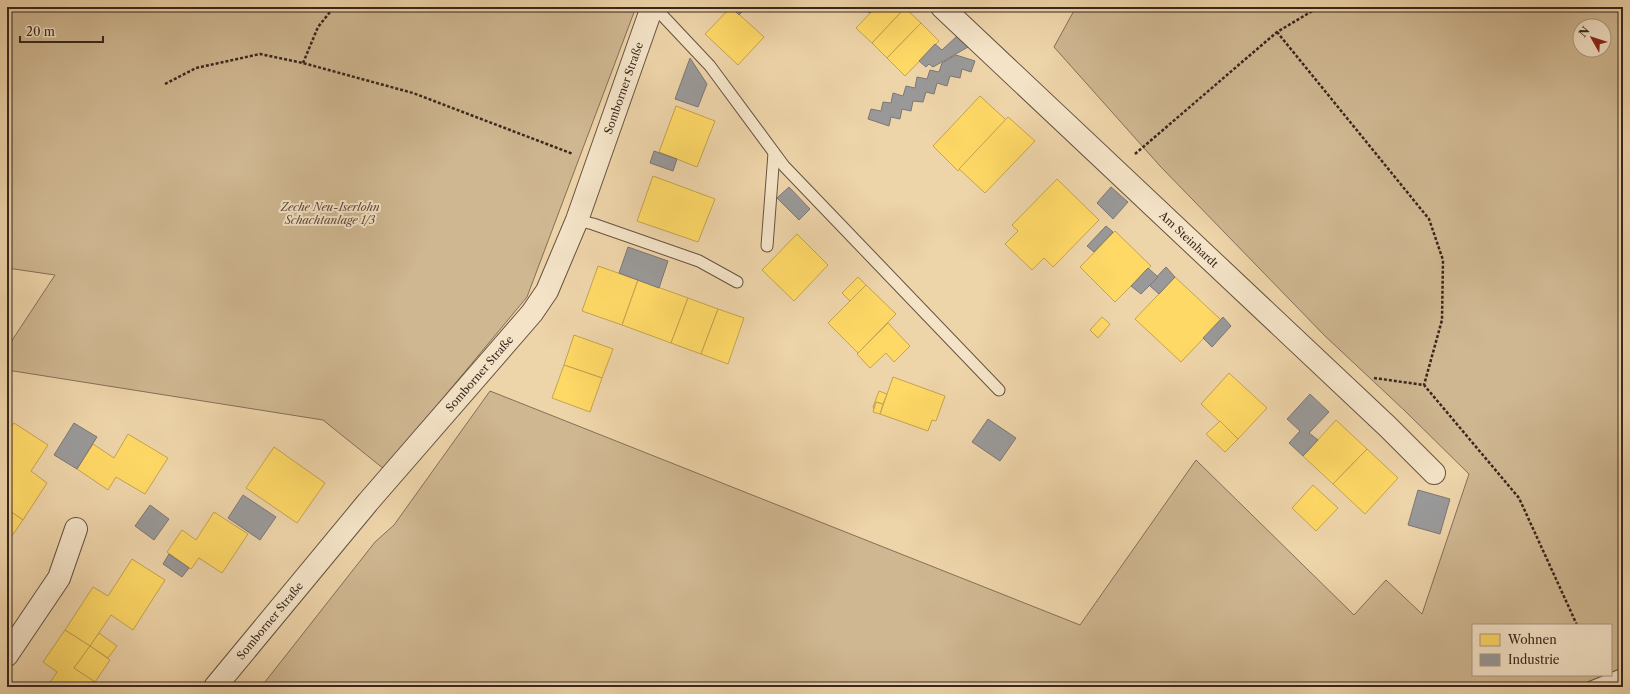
<svg xmlns="http://www.w3.org/2000/svg" width="1630" height="694" viewBox="0 0 1630 694" font-family="'Libre Caslon Text',serif">
	<style>
		.green { fill: #cfb791; stroke: #846f58; fill-rule: evenodd }
		.homes { fill: #ffd966; stroke: #c3a450 }
		.industry { fill: #999; stroke: #7c7774 }
		.lines { fill: none; stroke-linecap: round; stroke-linejoin: round }
		.service-casing { stroke: #665241; stroke-width: 13 }
		.minor-casing { stroke: #665241; stroke-width: 24 }
		.path { stroke: #38271e; stroke-width: 2.5; stroke-dasharray: 3 2; stroke-linecap: butt }
		.service { stroke: #f4e3c7; stroke-width: 11 }
		.minor { stroke: #f4e3c7; stroke-width: 22 }
		.labels { text-anchor: middle; dominant-baseline: central; stroke-width: 4; stroke-linejoin: round; paint-order: stroke }
		.street-label { font-size: 11px; fill: #38271e; stroke: #f4e3c7 }
		.park-label { font-size: 11px; font-style: italic; fill: #5e4b3b; stroke: #f4e3c7 }
	</style>
	<rect width="100%" height="100%" fill="#eed4a9"/>
	<filter id="stains"><feTurbulence type="fractalNoise" baseFrequency=".005" numOctaves="4"/><feColorMatrix values="0 0 0 0 .2 0 0 0 0 .09 0 0 0 0 .02 0 0 0 .5 -.17"/></filter>
	<radialGradient id="worn" r=".72"><stop offset=".6" stop-color="#630" stop-opacity="0"/><stop offset="1" stop-color="#630" stop-opacity=".3"/></radialGradient>
	<g class="green">
		<polygon points="7,7 636,7 527,297 384,469 323,420 7,370 7,348 55,275 7,268"/>
		<path d="M1076 7H1623V687H261L375 542 394 525 490 391 1080 625 1196 460 1354 615 1386 580 1422 614 1469 474 1404 410 1325 336 1160 166 1054 47ZM1580 26H1604V50H1580ZM1473 625H1611V675H1473Z"/>
	</g>
	<g class="homes">
		<polygon points="731,7 764,37 738,65 705,34"/>
		<polygon points="876,7 905,8 872,43 856,28"/>
		<polygon points="905,8 921,23 887,58 872,43"/>
		<polygon points="921,23 939,41 905,76 887,58"/>
		<polygon points="980,96 1006,120 958,171 933,146"/>
		<polygon points="676,106 715,121 697,167 659,152"/>
		<polygon points="1008,117 1035,141 985,193 959,169"/>
		<polygon points="653,176 715,199 698,242 637,221"/>
		<polygon points="1057,179 1099,220 1053,267 1044,258 1032,270 1005,244 1018,231 1012,225"/>
		<polygon points="1115,231 1151,266 1115,302 1080,267"/>
		<polygon points="797,234 828,265 794,301 762,270"/>
		<polygon points="598,266 638,280 622,325 582,311"/>
		<polygon points="858,277 866,285 850,301 842,293"/>
		<polygon points="1175,277 1221,320 1181,362 1135,319"/>
		<polygon points="638,280 688,298 671,343 622,325"/>
		<polygon points="866,285 896,314 858,353 828,323"/>
		<polygon points="688,298 718,309 701,354 671,343"/>
		<polygon points="718,309 744,318 728,364 701,354"/>
		<polygon points="1102,317 1110,324 1098,338 1090,330"/>
		<polygon points="888,323 910,346 894,362 886,353 870,368 857,354"/>
		<polygon points="574,335 613,349 602,378 564,365"/>
		<polygon points="564,365 602,378 590,412 552,398"/>
		<polygon points="1229,373 1267,408 1238,439 1201,404"/>
		<polygon points="893,377 945,396 936,421 932,420 928,431 880,414"/>
		<polygon points="879,391 887,394 883,404 876,402 874,409 873,407"/>
		<polygon points="876,402 883,404 880,414 873,412"/>
		<polygon points="1336,420 1367,449 1333,484 1303,456"/>
		<polygon points="1220,421 1238,439 1225,452 1206,434"/>
		<polygon points="14,423 48,445 31,471 47,483 23,520 7,509 7,488 11,481 7,478 7,433"/>
		<polygon points="128,434 168,458 145,494 116,477 108,490 77,469 93,444 114,458"/>
		<polygon points="274,447 325,483 297,523 246,488"/>
		<polygon points="1367,449 1398,478 1365,514 1333,484"/>
		<polygon points="1313,485 1338,508 1316,531 1292,508"/>
		<polygon points="7,509 23,520 7,543"/>
		<polygon points="214,512 248,534 222,573 199,558 191,569 167,552 182,530 196,540"/>
		<polygon points="132,559 165,580 133,630 111,615 90,646 65,630 93,587 108,596"/>
		<polygon points="65,630 90,646 74,668 97,683 94,687 47,687 57,672 43,662"/>
		<polygon points="99,633 117,646 108,658 90,646"/>
		<polygon points="90,646 110,660 95,682 74,668"/>
	</g>
	<g class="industry">
		<polygon points="731,7 746,7 739,15"/>
		<polygon points="863,7 876,7 869,13"/>
		<polygon points="957,36 968,47 933,67 929,64 926,67 919,61 935,44 942,50"/>
		<polygon points="956,55 975,61 971,72 962,69 960,78 950,76 947,86 937,83 934,94 926,92 923,102 913,101 911,111 902,109 900,119 891,117 889,126 868,119 871,109 881,111 883,102 891,103 893,93 903,96 906,86 915,88 917,77 927,79 930,70 939,72 942,63"/>
		<polygon points="690,58 707,84 698,107 675,99"/>
		<polygon points="654,151 677,159 673,171 650,163"/>
		<polygon points="789,187 810,209 799,220 777,198"/>
		<polygon points="1111,187 1128,202 1113,219 1097,203"/>
		<polygon points="1106,226 1113,232 1094,252 1087,246"/>
		<polygon points="628,247 668,261 659,288 619,273"/>
		<polygon points="1166,267 1175,277 1159,294 1149,285"/>
		<polygon points="1148,268 1158,277 1141,294 1131,286"/>
		<polygon points="1223,317 1231,326 1212,347 1203,338"/>
		<polygon points="1310,394 1329,412 1309,433 1318,440 1303,456 1289,443 1300,431 1287,419"/>
		<polygon points="988,419 1016,438 1000,461 972,442"/>
		<polygon points="74,423 97,437 77,469 54,455"/>
		<polygon points="1418,490 1450,499 1440,534 1408,525"/>
		<polygon points="243,495 276,517 260,540 228,518"/>
		<polygon points="150,505 169,519 154,540 135,526"/>
		<polygon points="169,554 189,568 182,577 163,564"/>
		<polygon points="7,598 11,601 7,607"/>
	</g>
	<g class="lines">
		<g class="service-casing">
			<g id="service">
				<polyline points="652,8 662,15 710,66 784,166 999,390"/>
				<polyline points="577,220 593,224 699,261 737,282"/>
				<polyline points="767,246 774,153"/>
				<polyline points="1591,687 1623,674"/>
			</g>
		</g>
		<g class="minor-casing">
			<g id="minor">
				<path id="s1" d="M942 7 1388 427 1434 473"/>
				<polyline points="7,655 59,578 76,529"/>
				<path id="s2" d="M215 687 368 502 532 313 547 291 577 220 652 7"/>
			</g>
		</g>
		<g class="path">
			<polyline points="1277,32 1429,219 1443,260 1442,320 1424,385"/>
			<polyline points="303,63 318,27 334,7"/>
			<polyline points="165,84 196,68 260,54 303,63 413,93 573,154"/>
			<polyline points="1135,154 1277,32 1319,7"/>
			<polyline points="1374,378 1424,385 1519,498 1577,625"/>
		</g>
		<use href="#service" class="service"/>
		<use href="#minor" class="minor"/>
	</g>
	<g class="labels">
		<g class="street-label">
			<text stroke="none"><textPath href="#s2" startOffset="734">Somborner Straße</textPath></text>
			<text stroke="none"><textPath href="#s1" startOffset="339">Am Steinhardt</textPath></text>
			<text stroke="none"><textPath href="#s2" startOffset="410">Somborner Straße</textPath></text>
			<text stroke="none"><textPath href="#s2" startOffset="86">Somborner Straße</textPath></text>
		</g>
		<g class="park-label">
			<text x="330" y="207">Zeche Neu-Iserlohn<tspan x="330" dy="13">Schachtanlage 1/3</tspan></text>
		</g>
	</g>
	<rect width="1630" height="694" fill="none" stroke="#eed4a9" stroke-width="24"/>
	<rect x="8" y="8" width="1614" height="678" fill="none" stroke="#38271e" stroke-width="2"/>
	<rect x="12" y="12" width="1606" height="670" fill="none" stroke="#38271e"/>
	<rect x="1472" y="624" width="140" height="52" fill="#f4e3c7" stroke="#a99883"/>
	<rect x="1480" y="634" width="20" height="12" fill="#ffd966" stroke="#a99883"/>
	<text x="1508" y="644" font-size="12" fill="#38271e">Wohnen</text>
	<rect x="1480" y="654" width="20" height="12" fill="#999999" stroke="#a99883"/>
	<text x="1508" y="664" font-size="12" fill="#38271e">Industrie</text>
	<g transform="translate(1592 38) rotate(309)"><circle r="19" fill="#f4e3c7" stroke="#a99883"/>
	<path d="M0-3L7 15L0 10L-7 15Z" fill="#8f2418"/>
	<text y="-6" font-size="11" font-weight="bold" text-anchor="middle" fill="#38271e">N</text>
	</g>
	<path d="M20 36v6h83v-6" fill="none" stroke="#38271e" stroke-width="2"/>
	<text x="26" y="36" font-size="12" fill="#38271e" stroke="#f4e3c7" stroke-width="3" paint-order="stroke">20 m</text>
	<rect width="100%" height="100%" filter="url(#stains)"/>
	<rect width="100%" height="100%" fill="url(#worn)"/>
</svg>
